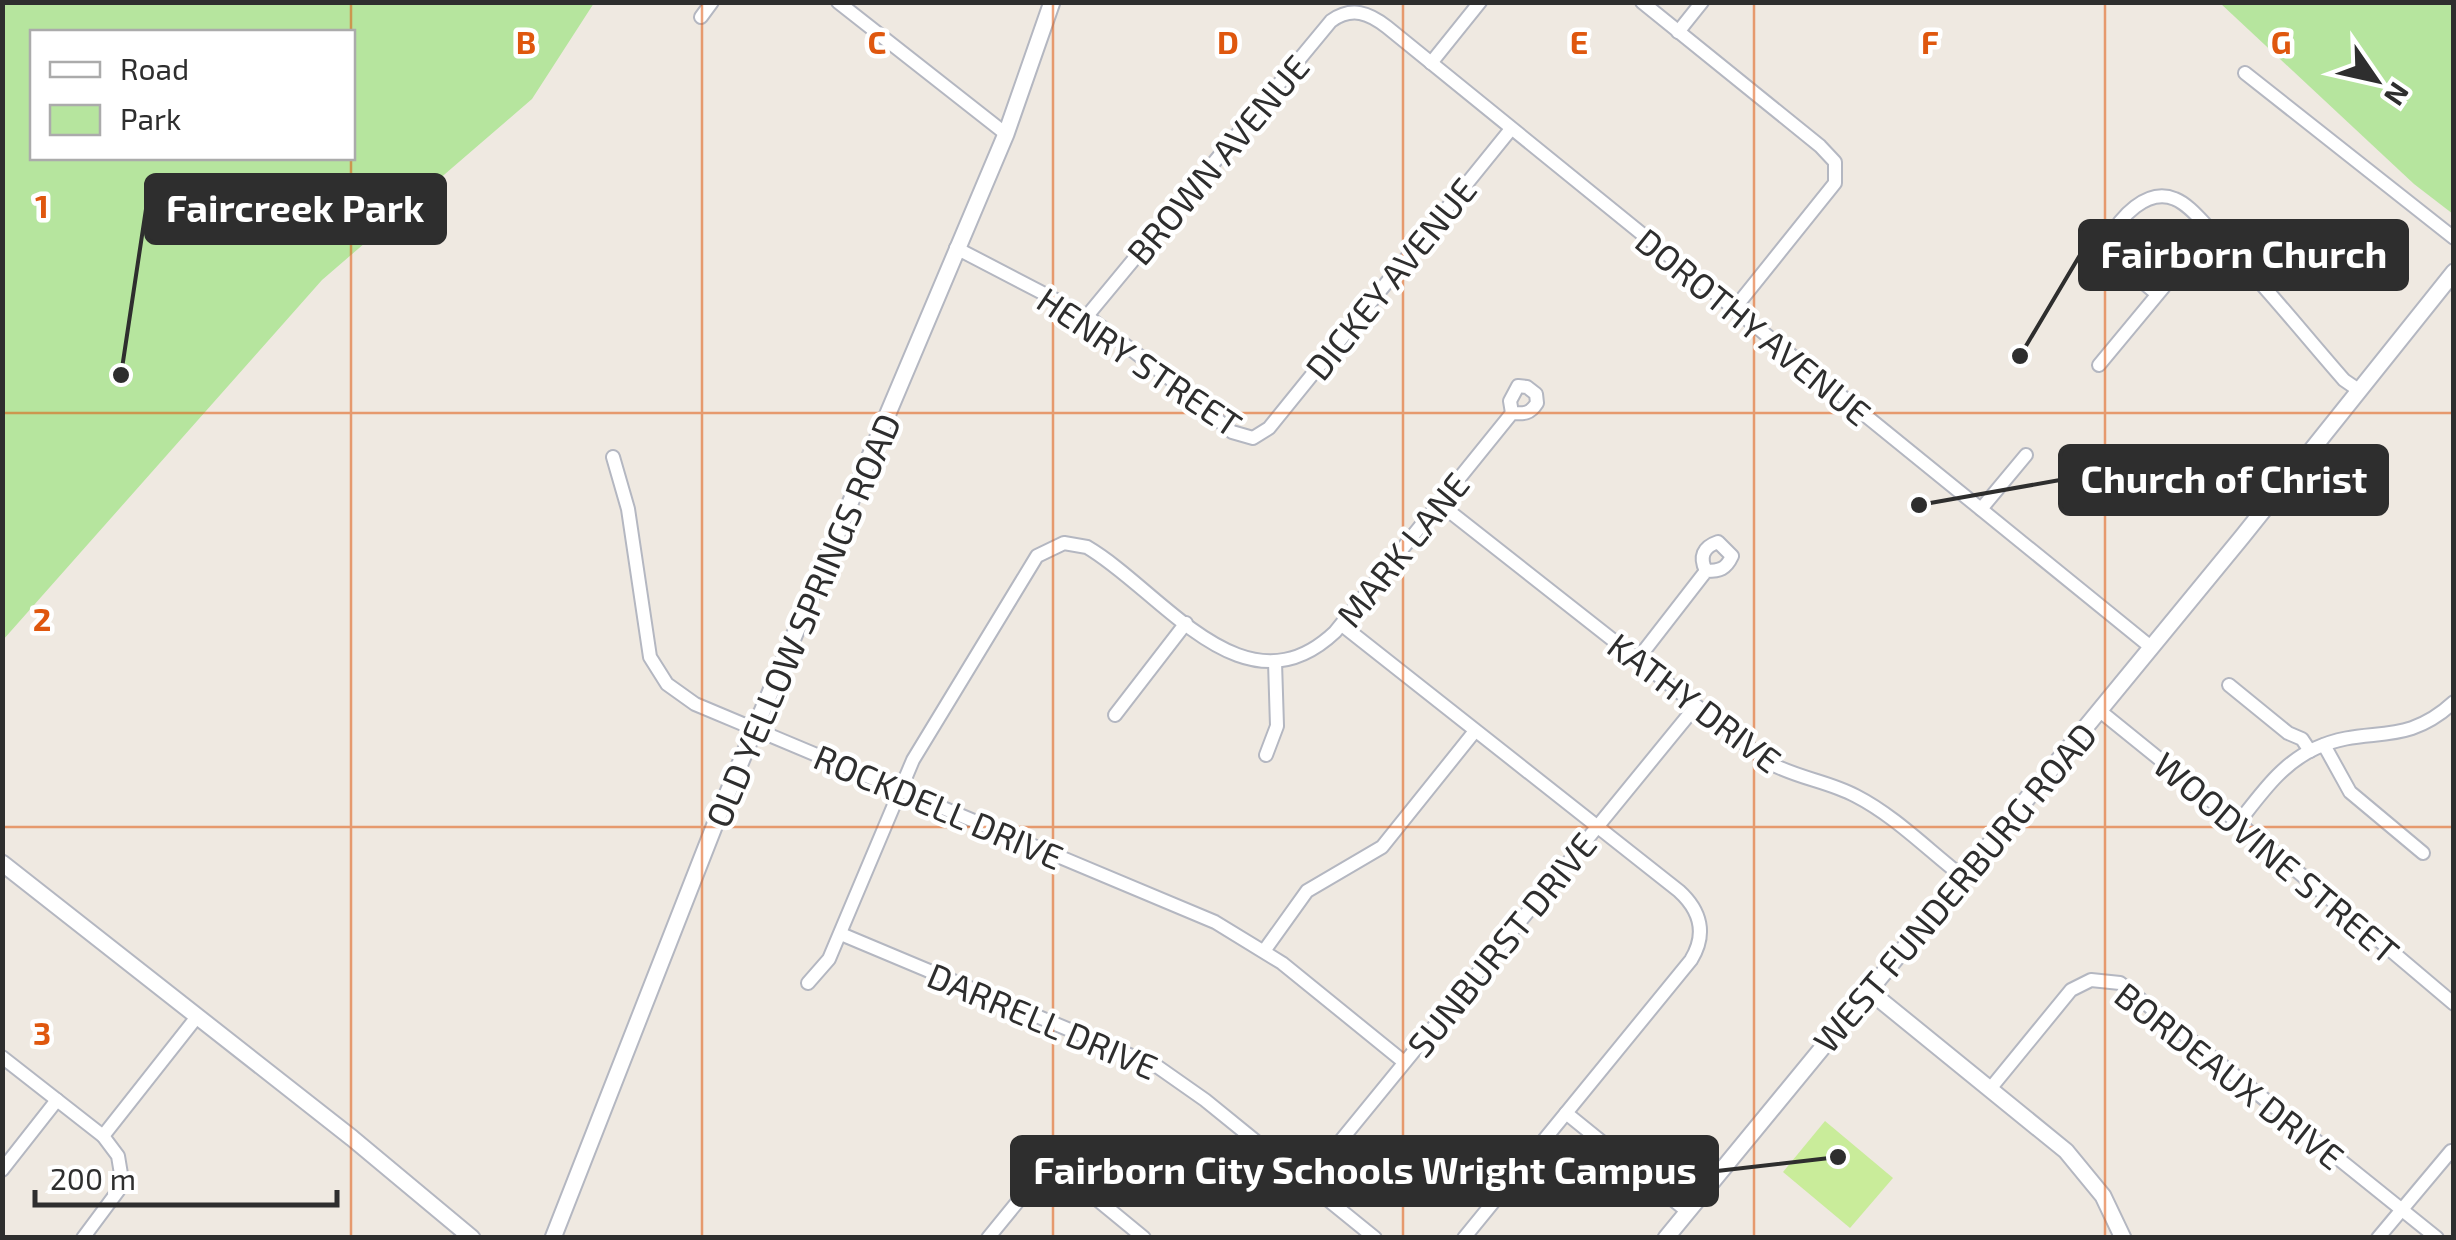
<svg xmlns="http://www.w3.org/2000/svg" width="2456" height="1240" viewBox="0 0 2456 1240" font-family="'Exo 2',sans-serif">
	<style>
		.green { fill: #b6e59e; fill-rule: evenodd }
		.pitch { fill: #c9ec9a }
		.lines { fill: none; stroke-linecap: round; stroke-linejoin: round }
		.minor-casing { stroke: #b4b7c1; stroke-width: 16 }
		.tertiary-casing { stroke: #b4b7c1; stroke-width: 19 }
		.minor { stroke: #fff; stroke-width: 12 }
		.tertiary { stroke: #fff; stroke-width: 15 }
		.grid { fill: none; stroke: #df570e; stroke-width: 2.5; stroke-opacity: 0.55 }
		.labels { text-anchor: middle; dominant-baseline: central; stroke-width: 9; stroke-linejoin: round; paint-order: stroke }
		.street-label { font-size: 35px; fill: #2e2e2e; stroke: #fff }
		.grid-label { font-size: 32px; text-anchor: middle; font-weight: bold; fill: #df570e; stroke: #fff; stroke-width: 9; stroke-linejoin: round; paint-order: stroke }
		.leader { fill: none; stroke: #2e2e2e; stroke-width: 4 }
		.callout-dot { fill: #2e2e2e; stroke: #fff; stroke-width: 4 }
		.callout { fill: #2e2e2e; stroke: #2e2e2e; stroke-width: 4 }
		.callout-label { font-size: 38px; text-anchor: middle; font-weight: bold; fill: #fff }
	</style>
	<rect width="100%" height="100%" fill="#efe9e1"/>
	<g class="green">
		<path d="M3 2 594 3 532 99 322 280 3 640ZM32 32H352V158H32Z"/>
		<polygon points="2220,3 2453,3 2453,214 2414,184"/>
	</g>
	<polygon class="pitch" points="1825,1121 1893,1178 1850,1228 1783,1172"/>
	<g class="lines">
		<g class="minor-casing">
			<g id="minor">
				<polyline points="838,2 1006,134"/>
				<polyline points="1642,2 1820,146 1835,162 1835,183 1734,309"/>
				<polyline points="701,17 712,2"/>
				<polyline points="1678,32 1702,2"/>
				<polyline points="1431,63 1480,2"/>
				<polyline points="2245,73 2454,238"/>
				<polyline points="956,248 1087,316 1170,379 1232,432 1253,438 1269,428 1511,129"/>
				<path d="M2156 293 2116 260 2109 240C2119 218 2147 187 2175 199 2190 205 2203 223 2215 234 2261 280 2301 331 2344 380L2360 391"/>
				<path d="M1087 316 1331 21C1352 6 1369 13 1387 27L2152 648"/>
				<polyline points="2099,365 2211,230"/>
				<polyline points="613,457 628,509 650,657 667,684 695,704 1215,922 1282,963 1404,1062"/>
				<path d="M1440 504 1768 762C1796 778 1828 781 1856 796 1895 816 1928 850 1963 877"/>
				<polyline points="1981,509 2026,455"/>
				<path d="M1342 625 1679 891C1701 911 1707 934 1691 960L1464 1238"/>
				<path d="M1637 660 1706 571C1720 571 1726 569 1732 556L1718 542C1703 547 1699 557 1706 571"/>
				<polyline points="2229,685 2288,733 2302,739 2310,751"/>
				<polyline points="2100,711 2278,855 2454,1004"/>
				<polyline points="1115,715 1186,623"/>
				<polyline points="2324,745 2350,792 2423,853"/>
				<polyline points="1266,755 1277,726 1275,662"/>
				<path d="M2238 823C2261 794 2282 763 2316 748 2369 724 2403 749 2454 702"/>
				<polyline points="841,934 1158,1067 1205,1100 1375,1238"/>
				<polyline points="1264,951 1307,891 1382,847 1475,731"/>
				<path d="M808 983 829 959 913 760 1037 556 1064 543 1087 547C1162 591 1244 718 1335 632L1512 413C1524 414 1530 414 1537 403L1536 394 1527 387 1518 386 1510 401 1512 413"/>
				<polyline points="2,1057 103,1136 118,1156 121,1174 118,1191 83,1238"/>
				<polyline points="1990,1089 2071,990 2091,980 2120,983 2437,1238"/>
				<polyline points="1566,1113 1687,1211"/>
				<polyline points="103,1136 196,1018"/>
				<polyline points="2,1170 57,1100"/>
				<polyline points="1307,1182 1696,706"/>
				<polyline points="988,1238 1037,1178 1053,1170 1065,1173 1144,1238"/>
				<polyline points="2378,1238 2451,1151"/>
			</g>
		</g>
		<g class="tertiary-casing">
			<g id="tertiary">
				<polyline points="2,863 352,1138 472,1238"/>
				<polyline points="1868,990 2066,1151 2103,1196 2123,1238"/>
				<polyline points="553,1238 723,804 1006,134 1052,2"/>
				<polyline points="1666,1238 2242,537 2454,272"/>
			</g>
		</g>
		<use href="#minor" class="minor"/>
		<use href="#tertiary" class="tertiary"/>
	</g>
	<path class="grid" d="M351 2V32M702 2V1238M1053 2V1238M1403 2V1238M1754 2V1238M2105 2V1238M351 158V1238M2 413H2454M2 827H2454"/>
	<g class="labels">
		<g class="street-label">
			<text transform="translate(1217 159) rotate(-50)">BROWN AVENUE</text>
			<text transform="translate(1390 278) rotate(-51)">DICKEY AVENUE</text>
			<text transform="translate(1754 326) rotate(39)">DOROTHY AVENUE</text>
			<text transform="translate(1140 361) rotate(34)">HENRY STREET</text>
			<text transform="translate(1402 549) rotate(-51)">MARK LANE</text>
			<text transform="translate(802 620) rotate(-67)">OLD YELLOW SPRINGS ROAD</text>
			<text transform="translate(1695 702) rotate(37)">KATHY DRIVE</text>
			<text transform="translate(939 806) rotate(23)">ROCKDELL DRIVE</text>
			<text transform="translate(2277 857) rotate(40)">WOODVINE STREET</text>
			<text transform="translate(1954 887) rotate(-50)">WEST FUNDERBURG ROAD</text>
			<text transform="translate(1501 944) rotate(-51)">SUNBURST DRIVE</text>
			<text transform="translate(1043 1020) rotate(23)">DARRELL DRIVE</text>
			<text transform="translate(2230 1075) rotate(38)">BORDEAUX DRIVE</text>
		</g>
	</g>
	<g class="grid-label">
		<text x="526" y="54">B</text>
		<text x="877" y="54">C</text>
		<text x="1228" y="54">D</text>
		<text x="1579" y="54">E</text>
		<text x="1930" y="54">F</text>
		<text x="2281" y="54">G</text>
		<text x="42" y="218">1</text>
		<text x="42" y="631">2</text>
		<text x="42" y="1045">3</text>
	</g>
	<path class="leader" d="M121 375L146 209M2020 356L2080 255M1919 505L2060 480M1838 1157L1717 1171"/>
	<g class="callout-dot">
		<circle cx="121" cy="375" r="10"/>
		<circle cx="2020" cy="356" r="10"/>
		<circle cx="1919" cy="505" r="10"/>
		<circle cx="1838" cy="1157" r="10"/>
	</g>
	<g class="callout">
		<rect x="146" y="175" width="299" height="68" rx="10"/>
		<rect x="2080" y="221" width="327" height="68" rx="10"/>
		<rect x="2060" y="446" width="327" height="68" rx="10"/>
		<rect x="1012" y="1137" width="705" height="68" rx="10"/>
	</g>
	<g class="callout-label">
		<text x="295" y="222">Faircreek Park</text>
		<text x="2244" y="268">Fairborn Church</text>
		<text x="2224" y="493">Church of Christ</text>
		<text x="1365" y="1184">Fairborn City Schools Wright Campus</text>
	</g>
	<rect width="2456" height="1240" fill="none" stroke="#2e2e2e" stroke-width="10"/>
	<rect x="30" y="30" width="325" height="130" fill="#ffffff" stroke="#ababab" stroke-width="2.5"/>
	<rect x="50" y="62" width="50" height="15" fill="#ffffff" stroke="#ababab" stroke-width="2.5"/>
	<text x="120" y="80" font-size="30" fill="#2e2e2e">Road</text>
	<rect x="50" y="105" width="50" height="30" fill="#b6e59e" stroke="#ababab" stroke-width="2.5"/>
	<text x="120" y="130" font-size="30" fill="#2e2e2e">Park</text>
	<g transform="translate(2376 80) rotate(124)" stroke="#ffffff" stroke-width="8" paint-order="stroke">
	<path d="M0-8L18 38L0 25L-18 38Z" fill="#2e2e2e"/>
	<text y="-15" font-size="28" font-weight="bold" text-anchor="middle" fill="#2e2e2e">N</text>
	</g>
	<path d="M35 1190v15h302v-15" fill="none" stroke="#2e2e2e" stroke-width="5"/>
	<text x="50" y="1190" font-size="30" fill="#2e2e2e" stroke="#ffffff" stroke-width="8" paint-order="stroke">200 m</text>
</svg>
